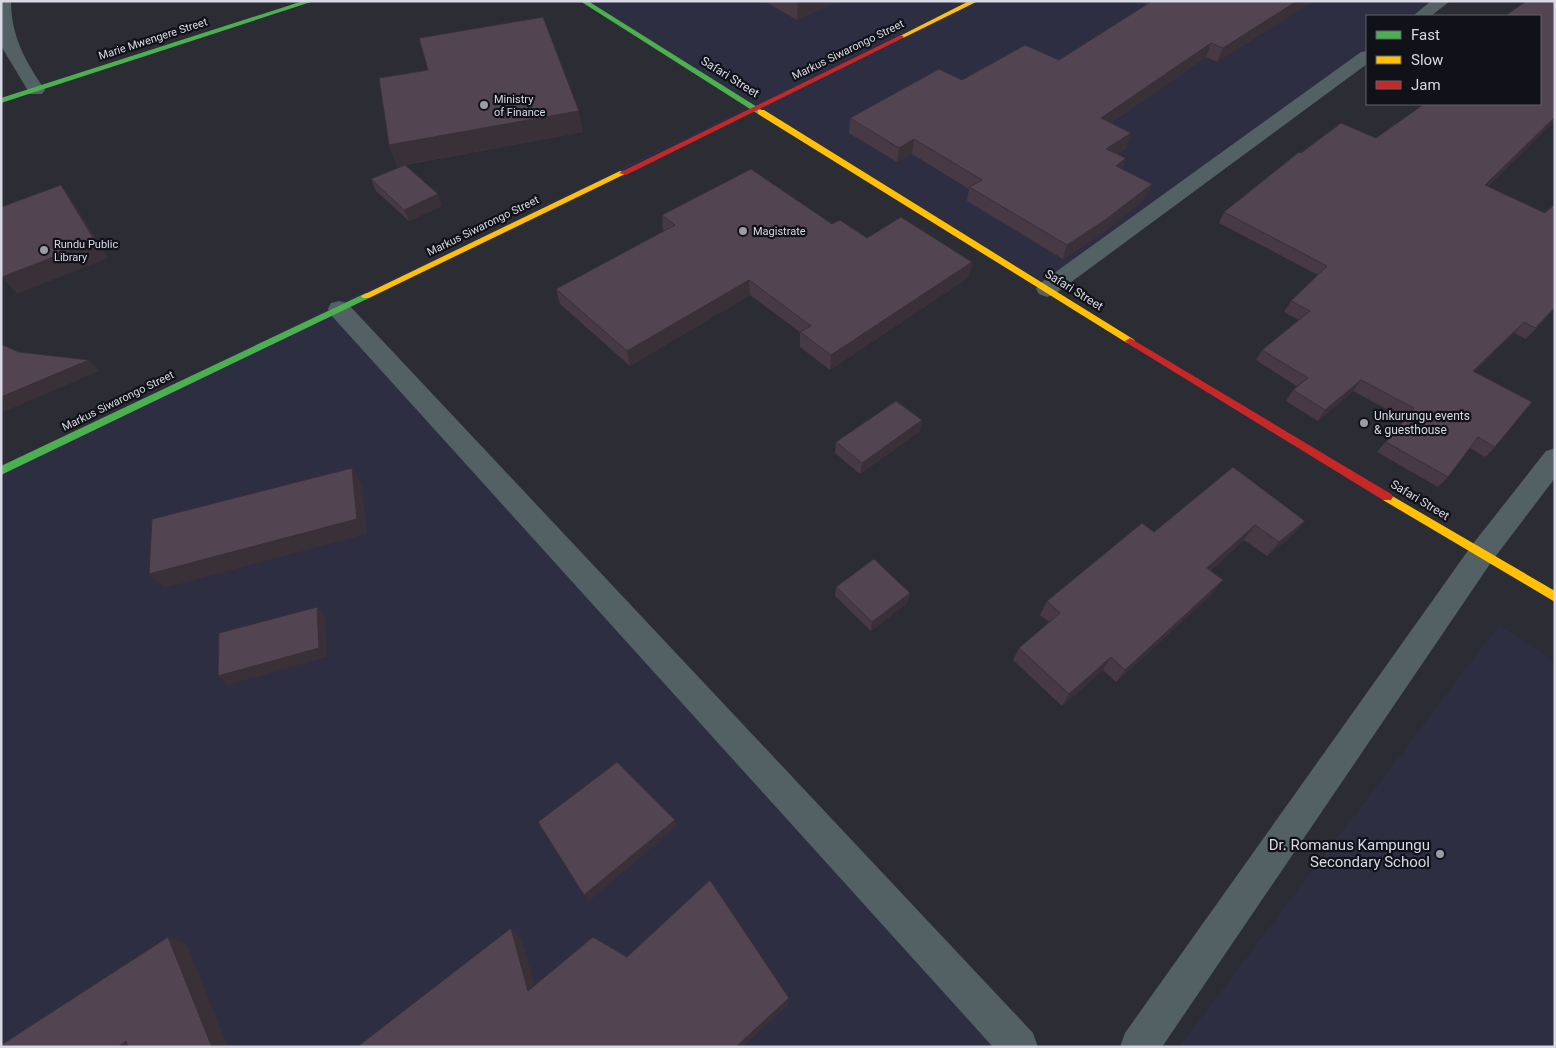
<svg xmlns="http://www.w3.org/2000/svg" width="1556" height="1048" viewBox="0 0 1556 1048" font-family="Roboto,sans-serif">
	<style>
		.built { fill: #2e2e43 }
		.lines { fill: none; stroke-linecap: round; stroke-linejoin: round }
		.street { fill: #536165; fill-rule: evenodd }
		.fast { fill: #4caf50; fill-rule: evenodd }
		.slow { fill: #ffc107; fill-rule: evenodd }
		.jam { fill: #c62828; fill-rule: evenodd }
		.wall { fill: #473a45 }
		.shaded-wall { fill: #393038 }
		.building { fill: #524450; stroke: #393038 }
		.poi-dot { fill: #9c9ca7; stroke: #111219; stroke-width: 2 }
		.labels { text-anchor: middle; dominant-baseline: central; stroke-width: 4.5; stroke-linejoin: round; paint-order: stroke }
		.far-street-label { font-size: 11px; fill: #d9d9e5; stroke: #111219 }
		.far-poi-label { font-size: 11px; fill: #d9d9e5; stroke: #111219; text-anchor: start }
		.street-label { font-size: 12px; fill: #d9d9e5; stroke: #111219 }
		.poi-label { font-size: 12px; fill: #d9d9e5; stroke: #111219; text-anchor: start }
		.near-poi-label { font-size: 15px; fill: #d9d9e5; stroke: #111219; text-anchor: end }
	</style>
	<rect width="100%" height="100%" fill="#2c2c35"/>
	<g class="built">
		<polygon points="583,1 1442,1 1421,16 1367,16 1367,56 1047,289 756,109 339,309 1017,1047 1,1047 1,466 750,106"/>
		<polygon points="1499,625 1555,662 1555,1047 1179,1047"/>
	</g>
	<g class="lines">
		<g class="street">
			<path d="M1 1H11C11 37 26 62 45 90L42 94H30L1 46Z"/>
			<polygon points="1431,1 1450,1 1431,16 1413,16"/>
			<polygon points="1367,51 1367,64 1055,294 1047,297 1039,294 1036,289 1039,284 1361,52"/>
			<polygon points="339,301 347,303 1033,1033 1038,1047 993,1047 331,315 328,309 331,303"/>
			<polygon points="1555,448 1555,478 1492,561 1162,1047 1120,1047 1125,1033 1472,545 1546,451"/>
		</g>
		<g class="fast">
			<polygon points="303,1 314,1 1,103 1,98"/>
			<polygon points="580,1 588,1 765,112 758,114"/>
			<polygon points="366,293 369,294 369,298 1,475 1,466"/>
		</g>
		<g class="slow">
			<polygon points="969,1 978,1 903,38 898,37"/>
			<polygon points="758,110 764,110 1133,339 1135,341 1133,343 1127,343 758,114"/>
			<polygon points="620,171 627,173 369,298 363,298 361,296"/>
			<polygon points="1387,493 1555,591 1555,602 1383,500 1381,497 1383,494"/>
		</g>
		<g class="jam">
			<polygon points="901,35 904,37 903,38 626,175 619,173"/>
			<polygon points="1130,338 1391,494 1393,497 1391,500 1383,500 1127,343 1125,341"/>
		</g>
	</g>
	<g class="wall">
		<polygon points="764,1 838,1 797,20"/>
		<polygon points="1139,1 1313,1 1217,62 1206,57 1110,123 1131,133 1126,148 1117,154 1122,169 1146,198 1100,235 1063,259 967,201 969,189 912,154 897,162 849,133 850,118 962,80 1059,60 1147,5"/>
		<polygon points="1555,1 1555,121 1488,186 1555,308 1526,339 1514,333 1474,372 1495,447 1485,457 1470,448 1448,477 1438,487 1377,452 1405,419 1353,391 1318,421 1286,401 1293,390 1298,387 1256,360 1262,350 1299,320 1284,312 1291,301 1318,275 1219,223 1224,212 1301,153 1376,138 1540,104"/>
		<polygon points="583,132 405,165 442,206 409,221 376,191 371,179 404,165 397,166 389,145"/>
		<polygon points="662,215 832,224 867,238 972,262 969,277 830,370 800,347 800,332 750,295 630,366 560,304 556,289 665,231 663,230"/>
		<polygon points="922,420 920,431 860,474 835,453 836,442"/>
		<polygon points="1305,521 1293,535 1267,556 1244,540 1210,571 1212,594 1116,682 1103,670 1062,706 1013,660 1019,648 1049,622 1040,615 1047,601 1154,532"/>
		<polygon points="836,587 910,593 907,603 871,631 835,596"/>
	</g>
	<g class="shaded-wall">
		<polygon points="802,1 838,1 797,20 798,3"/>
		<polygon points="1297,1 1313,1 1217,62 1223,48"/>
		<polygon points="1211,43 1206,57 1096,132 1101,118"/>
		<polygon points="579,111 583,132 397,166 389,145"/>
		<polygon points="1555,117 1555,121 1478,195 1485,185"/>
		<polygon points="1131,133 1126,148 1102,163 1106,149"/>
		<polygon points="914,139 912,154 897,162 899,148"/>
		<polygon points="1126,158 1121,173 1116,166"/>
		<polygon points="1152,184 1146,198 1100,235 1063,259 1067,245"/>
		<polygon points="61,185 73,202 108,258 17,294 2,277"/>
		<polygon points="438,194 442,206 409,221 404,210"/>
		<polygon points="972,262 969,277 830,370 831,355"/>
		<polygon points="749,280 750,295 630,366 627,351"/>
		<polygon points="1524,322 1514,333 1464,382 1473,371"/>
		<polygon points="89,360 99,371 1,413 1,397"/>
		<polygon points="1361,380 1353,391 1318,421 1325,410"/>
		<polygon points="922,420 920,431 860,474 862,463"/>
		<polygon points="352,468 362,484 367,534 164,588 149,574"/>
		<polygon points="1305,521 1293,535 1267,556 1279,542"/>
		<polygon points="1255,525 1244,540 1197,582 1207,568"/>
		<polygon points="1223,580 1212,594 1116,682 1125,670"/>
		<polygon points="910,593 907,603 871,631 872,622"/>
		<polygon points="317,607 325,616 327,657 228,685 218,676"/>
		<polygon points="1111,657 1103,670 1062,706 1069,694"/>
		<polygon points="675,820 677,826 589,901 584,895"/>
		<polygon points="511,928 521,937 538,998 528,991"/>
		<polygon points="168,937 186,943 228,1047 212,1047"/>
		<polygon points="789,998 788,1005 743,1047 736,1047"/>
		<polygon points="126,1041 144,1047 118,1047"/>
	</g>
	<g class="building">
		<polygon points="794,1 802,1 798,3"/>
		<polygon points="1152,1 1297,1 1223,48 1211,43 1101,118 1131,133 1106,149 1126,158 1116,166 1152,184 1105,220 1067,245 969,187 982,180 914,139 899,148 850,118 939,69 962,80 1025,45 1059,60"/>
		<polygon points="1526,1 1555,1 1555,117 1485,185 1545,213 1555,204 1555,307 1535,328 1524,322 1473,371 1532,402 1495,447 1478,437 1448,477 1386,442 1414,408 1361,380 1325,410 1293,390 1308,378 1262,350 1310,311 1291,301 1327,266 1224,212 1299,152 1301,153 1341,123 1376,138 1424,104 1540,104 1540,16 1505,16"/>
		<polygon points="543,17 579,111 389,145 379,78 428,70 419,38"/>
		<polygon points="405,165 438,194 404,210 371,179"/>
		<polygon points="751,169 832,224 840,220 867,238 901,217 972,262 831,355 800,332 811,326 749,280 627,351 556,289 675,225 662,215"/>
		<polygon points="61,185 95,241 2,277 1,275 1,207"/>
		<polygon points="1,345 3,345 19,352 89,360 1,397"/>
		<polygon points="896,401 922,420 862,463 836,442"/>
		<polygon points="1233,467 1305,521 1279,542 1255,525 1207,568 1223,580 1125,670 1111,657 1069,694 1019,648 1060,613 1047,601 1142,523 1154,532"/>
		<polygon points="352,468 357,519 149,574 152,519"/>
		<polygon points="874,559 910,593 872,622 836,587"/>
		<polygon points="317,607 319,648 218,676 219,633"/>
		<polygon points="617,762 675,820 584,895 538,822"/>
		<polygon points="710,880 789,998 736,1047 357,1047 511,928 528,991 593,937 627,957"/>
		<polygon points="168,937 212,1047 128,1047 126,1041 118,1047 1,1047 1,1045"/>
	</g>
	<g class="poi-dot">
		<circle cx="484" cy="105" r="5"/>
		<circle cx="743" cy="231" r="5"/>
		<circle cx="44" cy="250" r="5"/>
		<circle cx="1364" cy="423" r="5"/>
		<circle cx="1440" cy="854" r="5"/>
	</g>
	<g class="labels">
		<g class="far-street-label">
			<text transform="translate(153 39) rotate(-18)">Marie Mwengere Street</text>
			<text transform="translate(848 50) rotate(-26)">Markus Siwarongo Street</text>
			<text transform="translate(483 226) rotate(-26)">Markus Siwarongo Street</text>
			<text transform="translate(118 401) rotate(-26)">Markus Siwarongo Street</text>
		</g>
		<g class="far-poi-label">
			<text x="494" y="99">Ministry<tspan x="494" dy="13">of Finance</tspan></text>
			<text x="753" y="231">Magistrate</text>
			<text x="54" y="244">Rundu Public<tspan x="54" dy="13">Library</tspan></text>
		</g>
		<g class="street-label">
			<text transform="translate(730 77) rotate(32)">Safari Street</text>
			<text transform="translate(1074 290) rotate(32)">Safari Street</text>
			<text transform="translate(1420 500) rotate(31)">Safari Street</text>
		</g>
		<g class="poi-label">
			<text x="1374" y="416">Unkurungu events<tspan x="1374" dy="14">&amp; guesthouse</tspan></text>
		</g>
		<g class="near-poi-label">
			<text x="1430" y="845">Dr. Romanus Kampungu<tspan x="1430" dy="17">Secondary School</tspan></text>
		</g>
	</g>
	<rect width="1556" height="1048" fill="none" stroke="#d9d9e5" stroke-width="5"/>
	<rect x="1366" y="15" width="175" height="90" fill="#111219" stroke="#61626b"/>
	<rect x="1376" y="31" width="25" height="8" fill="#4caf50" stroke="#61626b"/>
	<text x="1411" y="40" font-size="15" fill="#d9d9e5">Fast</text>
	<rect x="1376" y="56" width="25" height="8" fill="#ffc107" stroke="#61626b"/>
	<text x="1411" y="65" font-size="15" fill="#d9d9e5">Slow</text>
	<rect x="1376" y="81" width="25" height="8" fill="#c62828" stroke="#61626b"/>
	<text x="1411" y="90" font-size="15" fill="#d9d9e5">Jam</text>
</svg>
